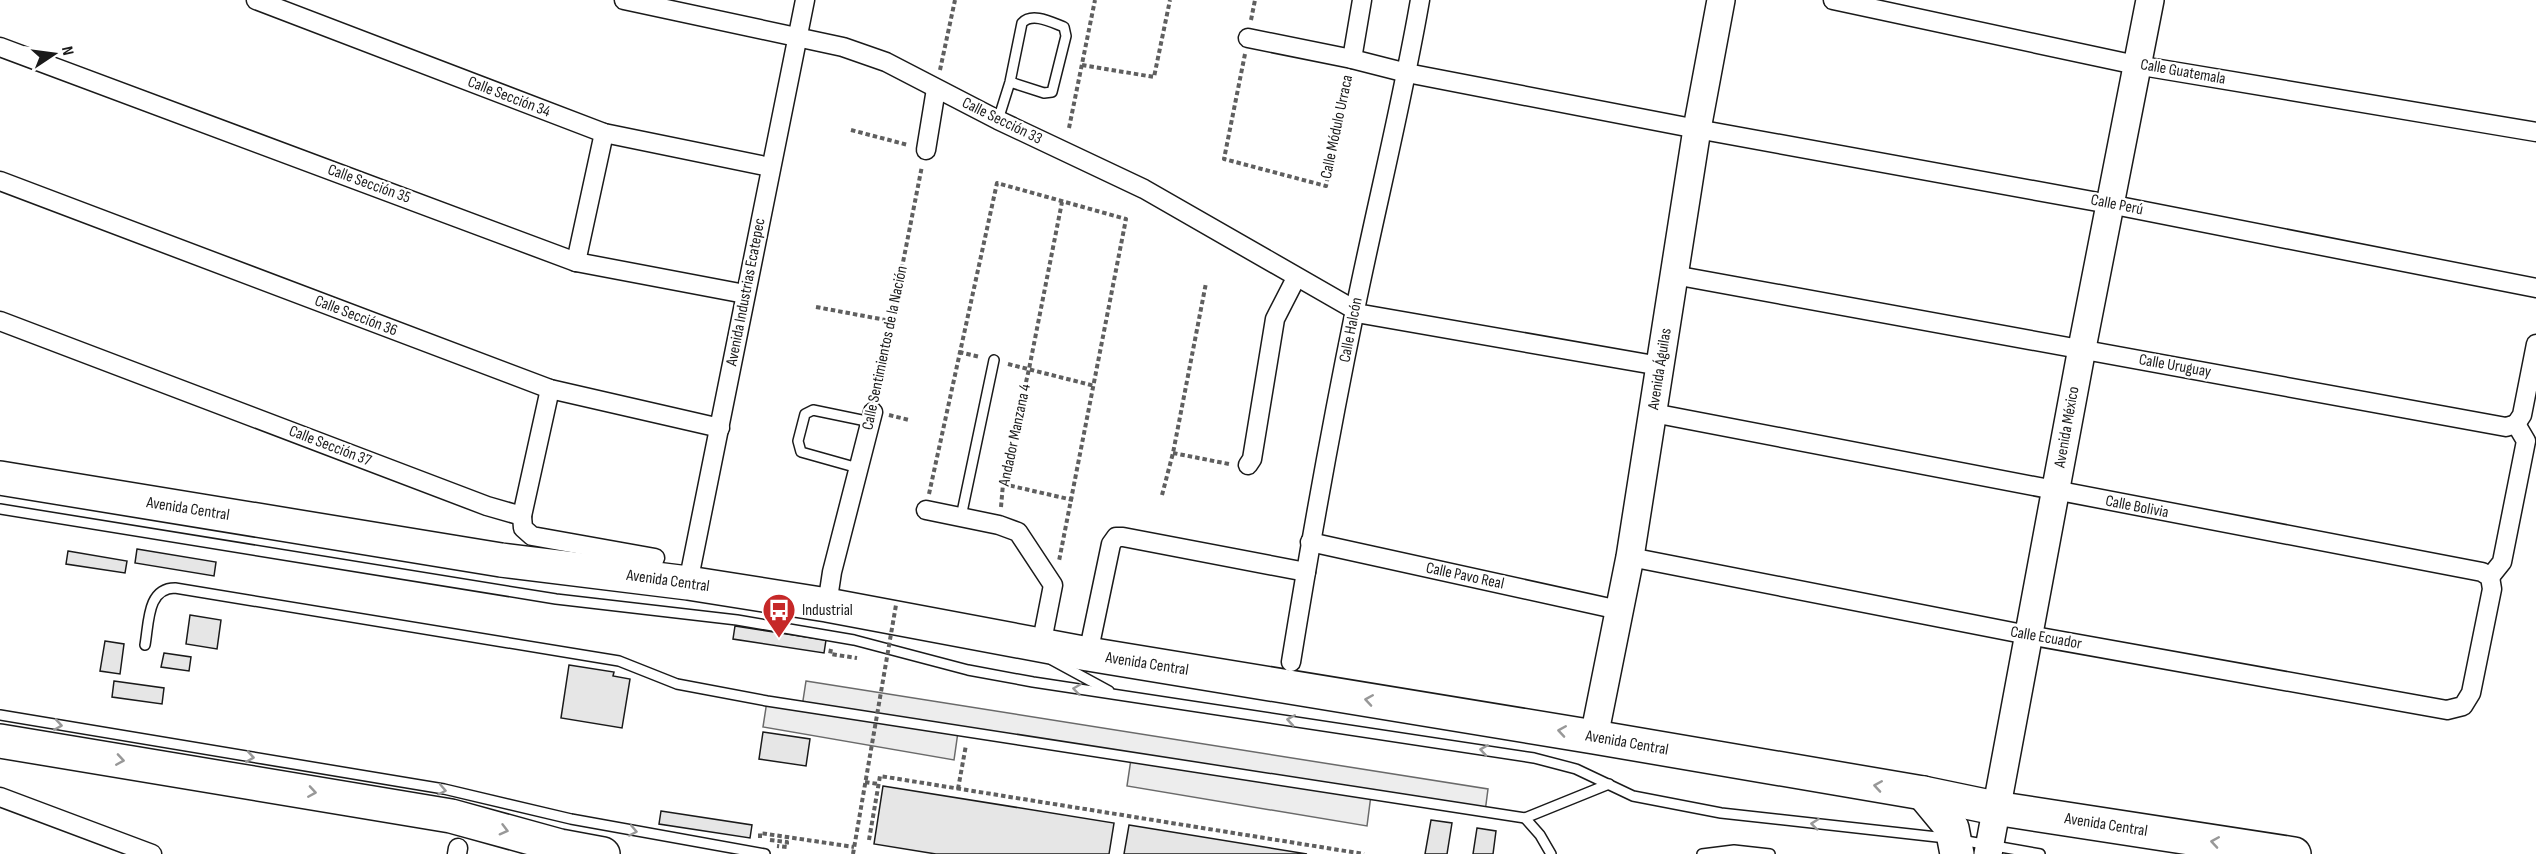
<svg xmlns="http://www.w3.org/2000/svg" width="2536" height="854" viewBox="0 0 2536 854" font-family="'Sofia Sans Condensed',sans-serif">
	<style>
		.parking { fill: #ededed; stroke: #6a6a6a; stroke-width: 1.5 }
		.building { fill: #e6e6e6; stroke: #1a1a1a; stroke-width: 1.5 }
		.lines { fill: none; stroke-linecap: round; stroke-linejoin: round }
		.lane-casing { stroke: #1a1a1a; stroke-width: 12 }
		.street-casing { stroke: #1a1a1a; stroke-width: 21 }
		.secondary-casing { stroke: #1a1a1a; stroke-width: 30 }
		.highway-casing { stroke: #1a1a1a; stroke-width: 36 }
		.path { stroke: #5f5f5f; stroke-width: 4; stroke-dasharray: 4.5 3; stroke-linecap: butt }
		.lane { stroke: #fff; stroke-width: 9 }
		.street { stroke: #fff; stroke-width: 18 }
		.secondary { stroke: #fff; stroke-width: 27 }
		.highway { stroke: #fff; stroke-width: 33 }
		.path-bridge { stroke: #5f5f5f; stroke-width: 4; stroke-dasharray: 4.5 3; stroke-linecap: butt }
		.oneway { stroke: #989898 }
		.labels { text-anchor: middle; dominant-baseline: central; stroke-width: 4.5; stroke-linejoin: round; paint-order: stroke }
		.street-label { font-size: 16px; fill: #1a1a1a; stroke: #fff }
		.poi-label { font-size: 16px; fill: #1a1a1a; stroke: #fff; text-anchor: start }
	</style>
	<rect width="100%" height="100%" fill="#fff"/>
	<polygon class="parking" points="806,681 1488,789 1485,812 1371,795 1367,826 1127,786 1131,759 958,732 954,760 763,727 767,701 802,707"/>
	<g class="building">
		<polygon points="137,549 216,562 214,576 135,563"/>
		<polygon points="68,551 127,561 125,573 66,564"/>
		<polygon points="190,615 221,620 217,649 186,644"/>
		<polygon points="735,626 826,640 824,653 733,639"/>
		<polygon points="105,641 124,644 120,674 100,671"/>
		<polygon points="164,653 191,657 189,671 161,667"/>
		<polygon points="569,665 614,672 613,676 630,679 622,728 561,718"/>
		<polygon points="114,681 164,688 162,704 112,697"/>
		<polygon points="763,732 810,739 806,766 759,759"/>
		<polygon points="883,786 1114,823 1109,854 936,854 874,844"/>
		<polygon points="661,811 752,825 750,838 659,824"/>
		<polygon points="1431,820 1452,823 1447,854 1425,854"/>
		<polygon points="1129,825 1307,854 1124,854"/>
		<polygon points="1477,828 1496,831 1493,854 1473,854"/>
	</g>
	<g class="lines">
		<g class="lane-casing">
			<g id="lane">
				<path d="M998 120 1010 82 1022 23C1032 12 1051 22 1064 27L1066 36 1052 92 1044 93 1010 82"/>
				<polyline points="858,468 801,452 798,441 805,414 813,410 871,422"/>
				<polyline points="0,509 556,599 737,620 854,640 968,670 1033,682 1534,758 1576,769 1633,796 1721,813 1955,839 2040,854"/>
				<polyline points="961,517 994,360"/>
				<path d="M145 645C149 623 147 588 175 588L619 661 677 684 767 701 1525 818"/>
				<polyline points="1052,660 1109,691"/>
				<polyline points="0,715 444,789 571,819 765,854"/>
				<polyline points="1551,854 1540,835 1525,818 1609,784"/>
				<polyline points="1702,854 1734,850 1770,854"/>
			</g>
		</g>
		<g class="street-casing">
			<g id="street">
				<polyline points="256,0 604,133 770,167"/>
				<polyline points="624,0 843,47 886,62 998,120 1144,189 1362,314 1660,366"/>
				<polyline points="1833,0 2136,65 2536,132"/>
				<polyline points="1248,38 1352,59 1407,73 1697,129 2109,204 2536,288"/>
				<polyline points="0,47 576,262 745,294"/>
				<polyline points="1352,59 1362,0"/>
				<polyline points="926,150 936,89"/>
				<polyline points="0,181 550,389 720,428"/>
				<polyline points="576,262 604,133"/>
				<polyline points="1674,275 2506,427 2516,424"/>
				<polyline points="0,321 487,506 522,516 523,528 532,536 655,558"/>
				<polyline points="2516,424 2522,415 2536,344"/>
				<polyline points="1248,465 1252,459 1275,319 1296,278"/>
				<polyline points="926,510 999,525 1018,532 1053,585 1041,646"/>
				<polyline points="522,516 550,389"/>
				<polyline points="1310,542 1619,610"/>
				<polyline points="1630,557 2028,635 2447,710 2463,706 2471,693 2492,589 2490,577 2482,572 1653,413"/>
				<polyline points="2490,577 2502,562 2526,441 2516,424"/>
				<polyline points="688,583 805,0"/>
				<polyline points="827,605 832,572 873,412"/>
				<polyline points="1088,654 1111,544 1116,537 1123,537 1306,572"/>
				<path d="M1291 662C1310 545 1331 427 1355 310 1376 207 1402 104 1420 0"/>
				<polyline points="0,797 152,854"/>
				<polyline points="457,854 458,848"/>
			</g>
		</g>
		<g class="secondary-casing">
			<g id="secondary">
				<polyline points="1594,737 1630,557 1697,129 1721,0"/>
				<polyline points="1988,854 2082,348 2150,0"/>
			</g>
		</g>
		<g class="highway-casing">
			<g id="highway">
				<polyline points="0,478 501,560 688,583 827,605 1088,654 1594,737 1923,793 1995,808 2294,854"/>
				<polyline points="0,741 451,816 560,846 603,854"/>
				<polyline points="1923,793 1952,828 1957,854"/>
			</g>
		</g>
		<g class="path">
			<polyline points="1251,20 1255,0"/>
			<polyline points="1245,54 1224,159 1326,186 1348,77"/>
			<polyline points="1082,65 1154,77 1170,0"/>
			<polyline points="940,70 955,0"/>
			<polyline points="1069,128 1095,0"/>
			<polyline points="851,130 908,145"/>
			<polyline points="816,307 891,321"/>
			<polyline points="959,352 980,357"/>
			<polyline points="1008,364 1095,386"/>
			<polyline points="877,394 922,166"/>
			<polyline points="889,415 909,420"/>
			<polyline points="1173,453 1229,464"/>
			<polyline points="1003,484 1073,500"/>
			<polyline points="929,494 997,183 1126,219 1059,561"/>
			<polyline points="1162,495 1173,453 1206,283"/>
			<polyline points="1001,507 1003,484 1029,369 1062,202"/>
			<polyline points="831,649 830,654 857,658"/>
			<polyline points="865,782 878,784"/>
			<polyline points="958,789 966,745"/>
			<polyline points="760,838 760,833 854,847"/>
			<polyline points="770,840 787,842 787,847 777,846"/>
			<polyline points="869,840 880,776 1364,854"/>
		</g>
		<use href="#lane" class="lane"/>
		<use href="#street" class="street"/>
		<use href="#secondary" class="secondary"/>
		<use href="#highway" class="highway"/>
		<polyline class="path-bridge" points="853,854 896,605"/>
	</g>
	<defs><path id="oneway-chevron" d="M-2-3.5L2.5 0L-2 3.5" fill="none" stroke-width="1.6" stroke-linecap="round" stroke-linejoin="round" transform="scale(1.5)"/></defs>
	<g class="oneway">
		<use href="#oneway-chevron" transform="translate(1077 689) rotate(-172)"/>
		<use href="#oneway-chevron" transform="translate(1369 700) rotate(-171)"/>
		<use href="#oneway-chevron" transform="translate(1291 720) rotate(-171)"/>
		<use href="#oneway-chevron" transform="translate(58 725) rotate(9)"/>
		<use href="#oneway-chevron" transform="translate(1562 731) rotate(-171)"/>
		<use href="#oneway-chevron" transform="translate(1484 750) rotate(-171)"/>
		<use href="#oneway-chevron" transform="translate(250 757) rotate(9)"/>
		<use href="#oneway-chevron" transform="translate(120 760) rotate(9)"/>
		<use href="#oneway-chevron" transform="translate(1878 786) rotate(-171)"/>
		<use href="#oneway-chevron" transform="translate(442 790) rotate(11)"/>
		<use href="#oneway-chevron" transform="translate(312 792) rotate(9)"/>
		<use href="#oneway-chevron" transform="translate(1815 824) rotate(-174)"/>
		<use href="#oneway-chevron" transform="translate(504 830) rotate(15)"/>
		<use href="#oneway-chevron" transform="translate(633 831) rotate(11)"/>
		<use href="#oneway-chevron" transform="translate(2215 842) rotate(-171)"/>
	</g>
	<defs>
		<g id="bus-pin" transform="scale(1.725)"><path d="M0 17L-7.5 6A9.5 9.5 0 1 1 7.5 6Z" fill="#c62828" stroke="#fff"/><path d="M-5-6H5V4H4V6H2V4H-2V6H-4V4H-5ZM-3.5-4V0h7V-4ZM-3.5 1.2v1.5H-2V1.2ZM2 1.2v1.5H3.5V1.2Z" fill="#fff"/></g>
	</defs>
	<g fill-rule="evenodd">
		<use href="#bus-pin" x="779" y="610"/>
	</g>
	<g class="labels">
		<g class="street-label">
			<text transform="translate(2183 72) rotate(10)">Calle Guatemala</text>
			<text transform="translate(509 97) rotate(21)">Calle Sección 34</text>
			<text transform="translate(1002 121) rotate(26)">Calle Sección 33</text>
			<text transform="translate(1337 127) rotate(-78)">Calle Módulo Urraca</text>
			<text transform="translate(369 184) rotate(20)">Calle Sección 35</text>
			<text transform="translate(2117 205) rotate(11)">Calle Perú</text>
			<text transform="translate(746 292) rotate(-79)">Avenida Industrias Ecatepec</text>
			<text transform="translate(356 316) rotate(21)">Calle Sección 36</text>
			<text transform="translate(1351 330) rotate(-79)">Calle Halcón</text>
			<text transform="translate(885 348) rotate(-78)">Calle Sentimientos de la Nación</text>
			<text transform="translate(2175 366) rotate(10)">Calle Uruguay</text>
			<text transform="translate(1660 369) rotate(-81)">Avenida Águilas</text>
			<text transform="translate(2067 427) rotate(-80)">Avenida México</text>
			<text transform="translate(1015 435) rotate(-78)">Andador Manzana 4</text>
			<text transform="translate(330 446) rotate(21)">Calle Sección 37</text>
			<text transform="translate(2137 507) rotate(11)">Calle Bolivia</text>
			<text transform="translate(188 509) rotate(9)">Avenida Central</text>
			<text transform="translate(1465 576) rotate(12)">Calle Pavo Real</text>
			<text transform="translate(668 581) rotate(8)">Avenida Central</text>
			<text transform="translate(2046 638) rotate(10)">Calle Ecuador</text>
			<text transform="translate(1147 664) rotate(9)">Avenida Central</text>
			<text transform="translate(1627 743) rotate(10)">Avenida Central</text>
			<text transform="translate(2106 825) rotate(9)">Avenida Central</text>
		</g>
		<g class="poi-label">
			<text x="802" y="610">Industrial</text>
		</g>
	</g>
	<g transform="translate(54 54) rotate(77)" stroke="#ffffff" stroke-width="4.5" paint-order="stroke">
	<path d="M0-4.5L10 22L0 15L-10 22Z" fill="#1a1a1a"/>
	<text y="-9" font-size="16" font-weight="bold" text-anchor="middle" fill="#1a1a1a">N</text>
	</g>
</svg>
